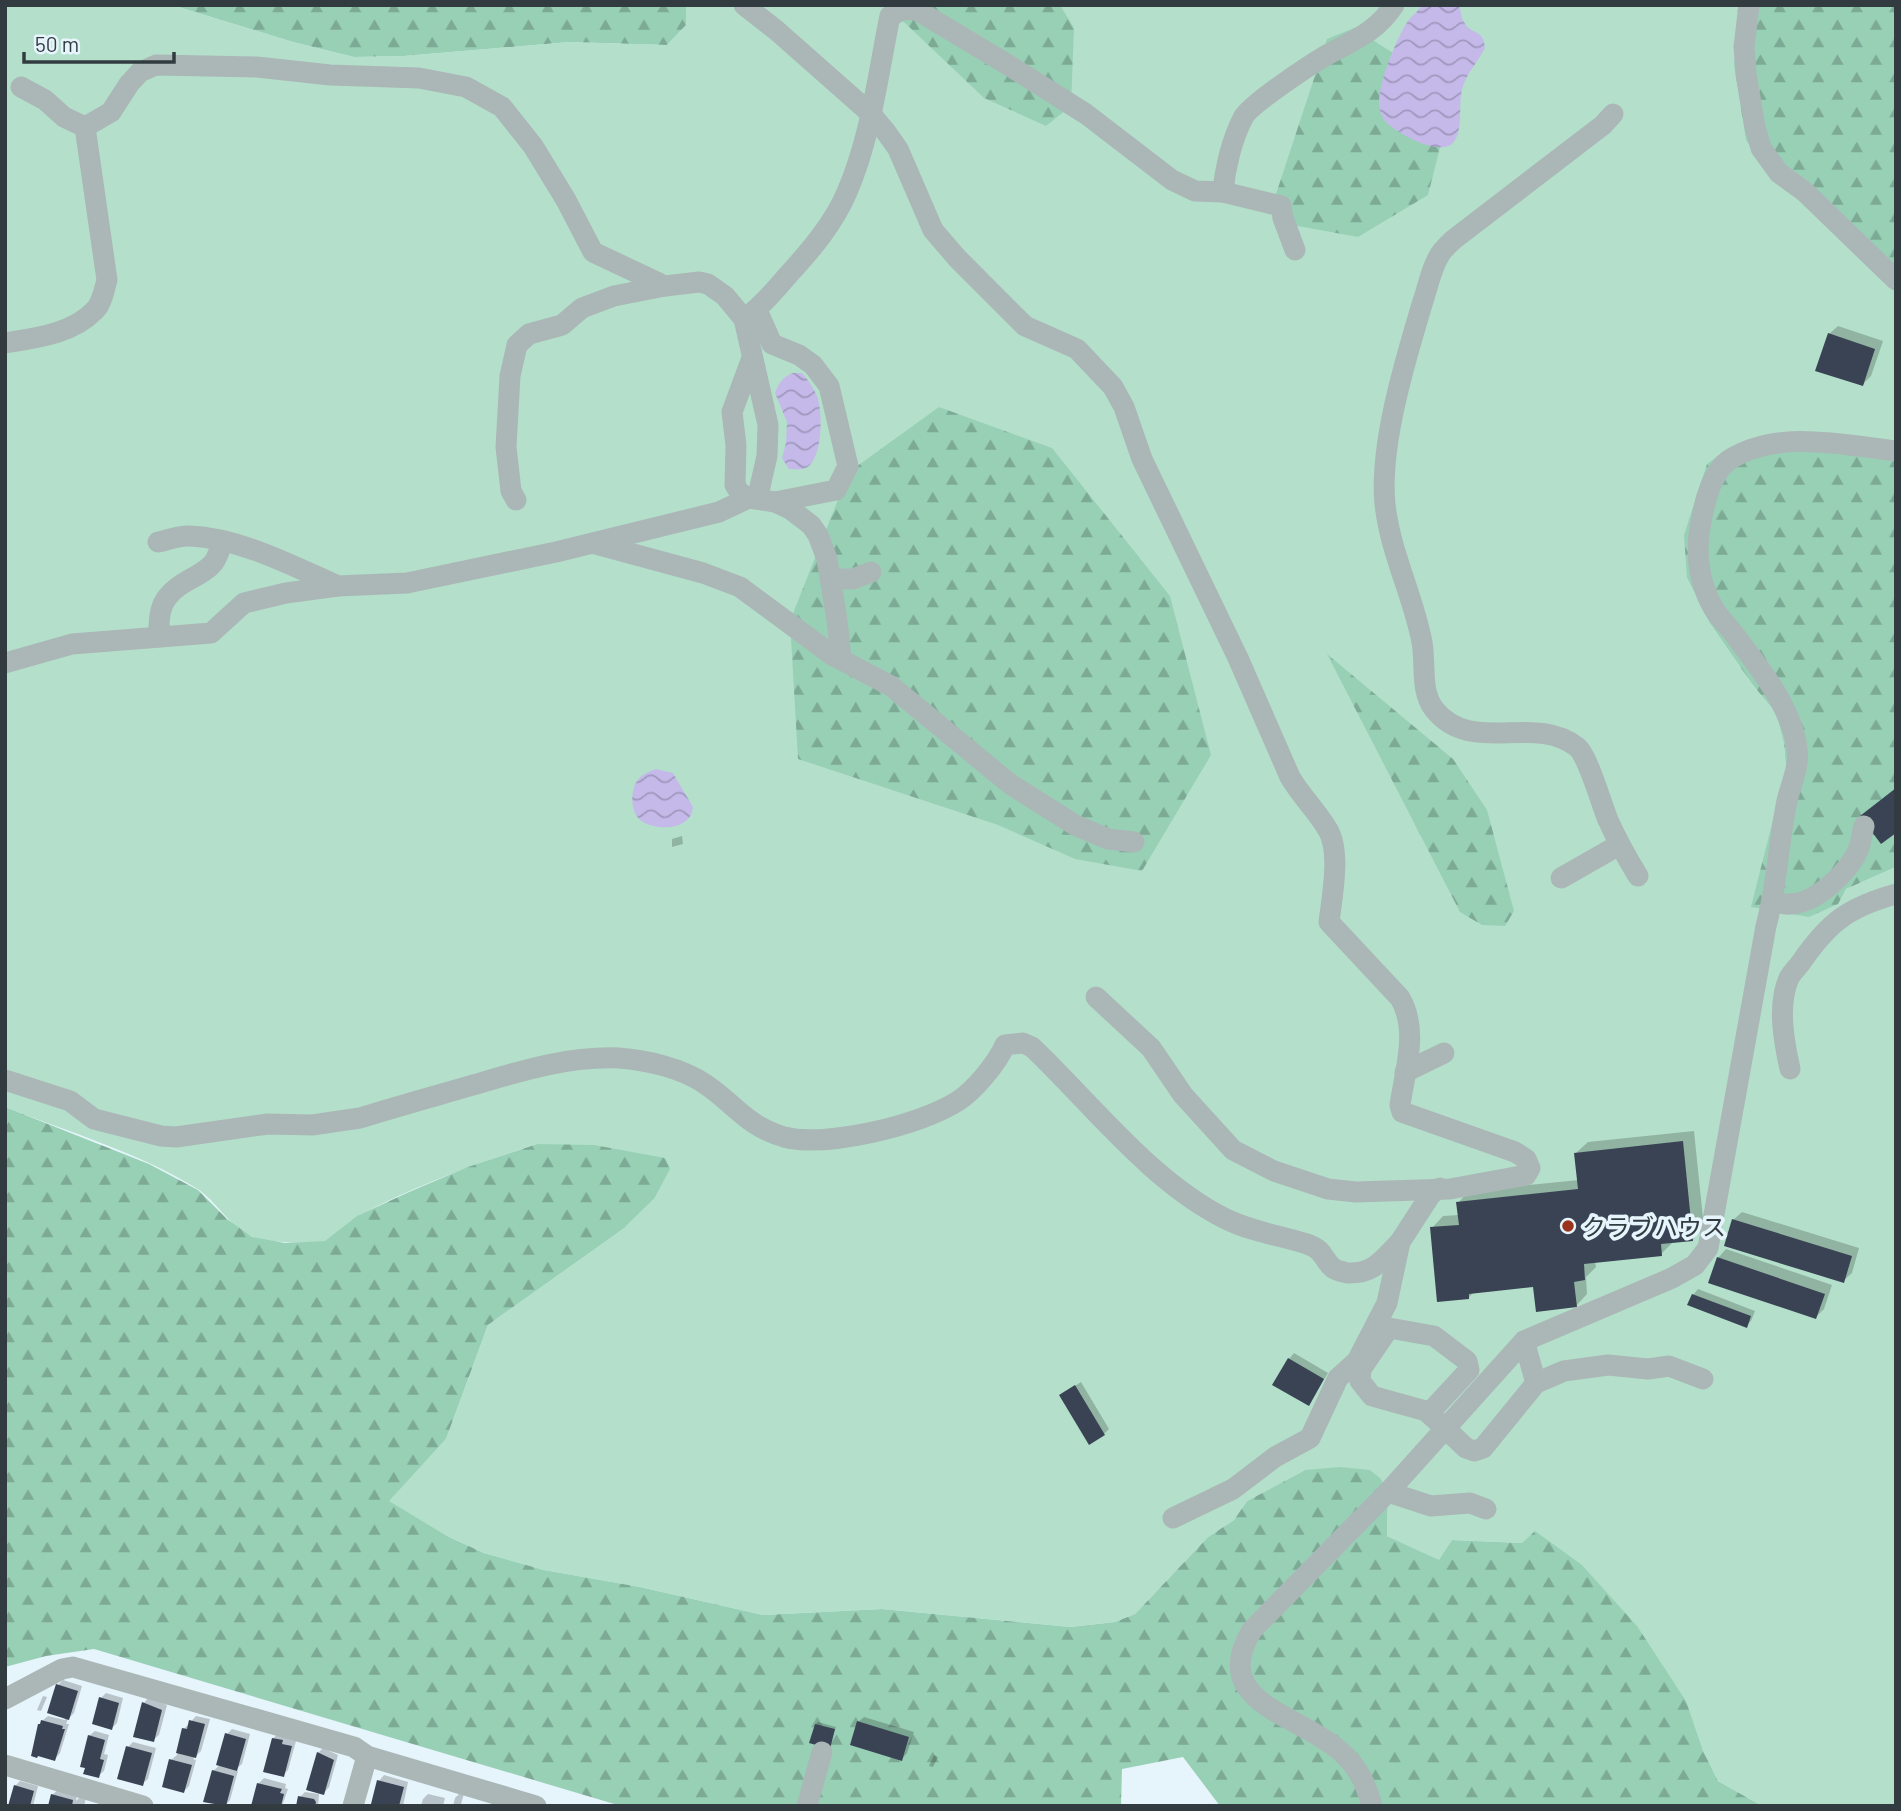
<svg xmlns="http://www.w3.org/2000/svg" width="1901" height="1811" viewBox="0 0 1901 1811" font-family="Barlow,'Noto Sans JP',sans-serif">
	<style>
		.grass { fill: #b4e0cb }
		.forest { fill: url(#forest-firs) }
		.water { fill: url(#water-waves) }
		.shadow { fill: #0003 }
		.building { fill: #3a4354 }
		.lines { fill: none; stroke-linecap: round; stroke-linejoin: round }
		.minor { stroke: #abb7b7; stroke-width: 21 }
		.minor-bridge { stroke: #abb7b7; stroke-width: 21 }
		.poi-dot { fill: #9b321d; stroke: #e6f5fc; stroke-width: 2.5 }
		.labels { text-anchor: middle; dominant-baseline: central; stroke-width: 7; stroke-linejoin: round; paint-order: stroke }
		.poi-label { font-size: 24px; fill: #323c40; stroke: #e6f5fc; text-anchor: start }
	</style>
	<defs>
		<pattern id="forest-firs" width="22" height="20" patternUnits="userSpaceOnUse" patternTransform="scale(1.75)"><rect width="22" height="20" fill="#98d0b6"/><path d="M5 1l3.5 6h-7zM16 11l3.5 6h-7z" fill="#7daa95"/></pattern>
		<pattern id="water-waves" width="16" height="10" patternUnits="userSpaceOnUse" patternTransform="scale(1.75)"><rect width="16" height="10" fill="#c4b9e9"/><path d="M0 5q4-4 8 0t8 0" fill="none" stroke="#a098be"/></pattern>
	</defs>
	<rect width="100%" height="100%" fill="#e6f5fc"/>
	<path class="grass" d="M5 5H172L293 42 354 57 404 56 569 42 667 45 686 25V5H1738L1734 64 1896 286V445L1687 578 1709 622 1752 684 1776 713 1784 744 1786 768 1752 907 1846 889 1896 867V1806H1762L1718 1781 1702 1748 1522 1543 1452 1540 1440 1561 1387 1536 1388 1492 1305 1470 1247 1501 1234 1520 1208 1537 1135 1614 1115 1622 1070 1627 882 1609 763 1615 640 1587 544 1570 484 1553 449 1537 388 1501 446 1439 488 1325 623 1229 654 1199 537 1144C476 1164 416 1185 360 1215 348 1222 338 1236 325 1241 314 1245 263 1242 252 1237 228 1226 217 1201 196 1188 138 1152 68 1132 5 1107Z"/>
	<g class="forest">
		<polygon points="172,5 686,5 686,25 667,45 569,42 404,56 354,57 293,42"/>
		<polygon points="886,5 1060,5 1074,28 1071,106 1046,126 984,98"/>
		<polygon points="1738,5 1896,5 1896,286 1771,175 1746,140 1734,64"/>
		<polygon points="1354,28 1415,67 1443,136 1428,195 1358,237 1276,222 1276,194 1327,39"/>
		<polygon points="939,407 1052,448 1170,596 1211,755 1142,871 1075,859 998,825 798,759 790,621 849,472"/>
		<polygon points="1896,445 1896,867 1846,889 1838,904 1809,917 1751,907 1786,768 1784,744 1776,713 1752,684 1709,622 1687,578 1684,535 1707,464 1726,450"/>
		<polygon points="1327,654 1453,759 1487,810 1514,911 1505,926 1482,925 1460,912"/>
		<polygon points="5,1107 149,1164 198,1190 227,1219 252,1237 285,1243 325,1241 357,1216 409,1192 468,1167 537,1144 594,1145 665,1158 670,1169 654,1199 623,1229 488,1325 446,1439 389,1501 449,1537 484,1553 544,1570 640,1587 763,1615 882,1609 1070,1627 1115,1622 1135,1614 1208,1537 1234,1520 1247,1501 1305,1470 1340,1467 1370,1470 1380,1478 1388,1492 1387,1536 1439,1560 1452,1540 1522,1543 1535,1531 1582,1565 1637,1626 1686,1701 1702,1748 1718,1781 1762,1806 1220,1806 1183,1757 1122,1769 1121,1806 621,1806 94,1649 46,1656 5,1667"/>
	</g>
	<g class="water">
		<path d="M1422 5H1459C1461 10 1461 18 1464 22 1470 35 1484 28 1485 48 1478 62 1465 75 1462 90 1458 105 1464 130 1453 143 1440 157 1396 133 1386 122 1381 116 1379 109 1379 102 1379 82 1397 37 1408 21 1412 15 1418 12 1422 5Z"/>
		<path d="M793 373H802C808 380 813 387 817 396 823 412 823 459 806 468 801 470 795 469 789 469L782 458 786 443 787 422 775 393C779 382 783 377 793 373Z"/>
		<path d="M656 769 673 773 693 807C691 830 659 831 643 822 630 815 630 791 637 781 642 774 648 772 656 769Z"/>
	</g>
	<g class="shadow">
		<polygon points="1838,326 1883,341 1871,376 1863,384 1829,334"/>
		<polygon points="682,836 683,844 672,847 672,839"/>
		<polygon points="1694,1131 1704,1228 1693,1239 1672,1243 1661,1254 1595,1261 1596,1267 1586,1277 1587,1294 1576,1306 1535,1285 1474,1292 1469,1297 1432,1228 1443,1216 1459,1215 1458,1203 1469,1191 1579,1180 1576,1153 1588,1142"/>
		<polygon points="1742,1212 1859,1248 1852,1273 1843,1281 1733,1220"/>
		<polygon points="1726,1249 1832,1285 1824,1309 1816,1317 1718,1258"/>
		<polygon points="1698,1289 1755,1311 1751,1321 1746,1326 1693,1295"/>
		<polygon points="1294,1353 1328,1373 1309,1404 1289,1359"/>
		<polygon points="1081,1382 1109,1429 1104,1434 1061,1395"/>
		<polygon points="63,1680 82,1686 74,1713 68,1719 66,1724 69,1724 60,1753 55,1759 42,1721 48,1716 65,1720 58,1685"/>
		<polygon points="106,1693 123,1698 117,1723 112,1728 101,1698"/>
		<polygon points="43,1696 47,1697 41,1711 37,1710"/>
		<polygon points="149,1697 167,1705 159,1735 153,1740 135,1735 144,1703"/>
		<polygon points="196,1716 210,1719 201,1751 193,1759 196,1760 189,1786 184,1791 171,1760 177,1755 184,1729"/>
		<polygon points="864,1717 914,1732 907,1753 902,1759 858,1722"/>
		<polygon points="818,1722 836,1727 829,1747 816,1724"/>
		<polygon points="232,1729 250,1734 242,1764 235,1770 238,1771 230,1800 225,1806 213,1771 220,1765 227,1734"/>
		<polygon points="95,1731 109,1735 104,1754 108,1755 104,1771 98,1776 89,1736"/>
		<polygon points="278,1733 296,1741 288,1770 283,1775 273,1739"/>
		<polygon points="133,1742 156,1748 148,1779 142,1784 128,1747"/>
		<polygon points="323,1748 338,1755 329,1787 324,1793 318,1753"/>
		<polygon points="934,1755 938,1757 933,1767 929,1766"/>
		<polygon points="384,1775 408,1782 403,1806 379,1806 379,1781"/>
		<polygon points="264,1778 286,1784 285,1788 288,1789 282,1806 253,1806 259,1783"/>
		<polygon points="20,1781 38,1786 33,1806 10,1806 15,1786"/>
		<polygon points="58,1790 77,1795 76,1801 80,1797 86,1798 84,1806 49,1806 52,1795"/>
		<polygon points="305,1792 319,1794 318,1806 298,1806 300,1797"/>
		<polygon points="460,1793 464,1794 461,1804 453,1806 455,1798"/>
		<polygon points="428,1794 445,1798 443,1806 421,1806 423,1799"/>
	</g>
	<g class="building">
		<polygon points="1828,333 1875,349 1863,386 1815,371"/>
		<polygon points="1896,788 1896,833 1881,844 1860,816"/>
		<polygon points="1683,1141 1693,1241 1661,1244 1662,1256 1584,1264 1585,1280 1574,1282 1577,1307 1536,1312 1533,1287 1469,1294 1469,1299 1437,1302 1430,1227 1459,1225 1456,1202 1578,1189 1574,1153"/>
		<polygon points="1732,1219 1852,1256 1844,1283 1724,1246"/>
		<polygon points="1717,1257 1825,1294 1816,1319 1708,1283"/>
		<polygon points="1692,1294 1751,1316 1747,1328 1687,1305"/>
		<polygon points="1288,1358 1324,1379 1309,1406 1272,1385"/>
		<polygon points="1075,1385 1105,1435 1089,1445 1059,1395"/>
		<polygon points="56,1684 78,1691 69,1720 47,1713"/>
		<polygon points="99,1697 119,1703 112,1730 92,1724"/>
		<polygon points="142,1702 162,1710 154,1742 133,1737"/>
		<polygon points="41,1720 63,1726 62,1729 65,1729 55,1761 38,1756 37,1758 31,1756 38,1724 40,1724"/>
		<polygon points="189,1720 205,1724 196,1758 176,1753 182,1728 187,1729"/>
		<polygon points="857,1721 909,1737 902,1761 850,1745"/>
		<polygon points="815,1724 835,1729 830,1749 809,1743"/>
		<polygon points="225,1733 246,1739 237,1771 216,1765"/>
		<polygon points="88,1735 105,1740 100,1759 104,1760 99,1778 83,1774 85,1768 80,1767"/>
		<polygon points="272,1738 283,1740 282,1744 292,1746 284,1777 263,1772"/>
		<polygon points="126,1746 152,1753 143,1786 117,1779"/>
		<polygon points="317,1752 334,1760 324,1795 306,1790"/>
		<polygon points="169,1759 192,1765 184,1793 162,1787"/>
		<polygon points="212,1770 234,1776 226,1806 203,1802"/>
		<polygon points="377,1780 404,1787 399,1806 371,1804"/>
		<polygon points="257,1783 282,1789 280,1793 284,1794 281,1806 251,1806"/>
		<polygon points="14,1785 34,1791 30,1806 8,1806"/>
		<polygon points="51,1794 73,1800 72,1806 48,1806"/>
		<polygon points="298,1796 314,1799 316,1802 315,1806 296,1806"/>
	</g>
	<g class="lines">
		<g class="minor">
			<path d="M744 5 776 30 870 113 886 132 898 149 933 230 957 258 1025 326 1077 349 1113 387 1124 407 1142 459 1238 658 1290 777C1301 796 1317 811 1328 830 1341 852 1332 897 1329 922L1400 998C1419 1030 1405 1070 1400 1105L1402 1112 1515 1152 1526 1159 1530 1168 1526 1175 1450 1189 1356 1192 1328 1189 1274 1171 1233 1150 1183 1095 1151 1048 1096 997"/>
			<polyline points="1749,5 1744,47 1746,74 1755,127 1761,148 1779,173 1805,192 1896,280"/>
			<path d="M1613 114 1603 125 1453 240C1448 245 1442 250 1439 256 1431 269 1428 287 1423 301 1406 358 1379 445 1385 504 1390 552 1413 595 1422 642 1426 665 1420 690 1434 709 1471 756 1533 713 1577 747 1588 756 1601 803 1608 820 1617 840 1627 858 1638 876"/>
			<path d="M1295 250 1283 218 1281 206 1223 192C1225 168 1232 139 1243 118 1249 105 1310 65 1325 56 1352 41 1377 32 1394 5"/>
			<polyline points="757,310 772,344 799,355 813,365 829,386 848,466 836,490 775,502"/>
			<path d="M744 319C761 307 775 290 789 274 811 250 834 223 847 192 871 137 878 74 890 16L902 10 915 9 1005 63 1086 114 1172 180 1195 191 1223 192"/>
			<path d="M5 343C35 338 72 334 94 311 102 304 104 290 107 280L85 127 64 117 45 100 21 87"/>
			<polyline points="752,358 732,412 736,445 735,485 740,493 749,498 775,502 790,509 811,525 818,535 827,559 837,620 841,659"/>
			<polyline points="516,500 511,491 506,447 510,376 517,345 529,334 562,325 582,308 614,296 665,286"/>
			<path d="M158 542C168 540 180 535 190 536 240 538 293 566 338 586"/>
			<polyline points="596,544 703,573 740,587 832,655 891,686 1010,784 1075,825 1108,839 1134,842"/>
			<polyline points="830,579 853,579 871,572"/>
			<path d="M159 637C158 610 161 596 187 581 196 576 207 571 214 562 218 556 220 548 223 542"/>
			<polyline points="5,663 72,644 211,633 244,603 286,593 338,586 407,583 556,552 719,512 755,495 759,491 767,456 768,425 744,319 725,296 708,284 699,282 665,286 593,252 566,200 533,146 502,107 466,87 419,78 330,75 257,67 156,65 140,72 129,84 111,112 85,127"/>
			<polyline points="1561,878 1619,845"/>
			<path d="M1773 901C1777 902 1784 905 1789 904 1816 904 1849 872 1859 848 1861 841 1862 833 1864 826"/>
			<path d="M1790 1069C1784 1042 1777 1005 1789 978 1792 972 1798 967 1802 961 1829 922 1849 907 1896 894"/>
			<polyline points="1405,1072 1444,1053"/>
			<path d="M5 1080 70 1101 94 1119 161 1136 176 1137 268 1124 312 1125 360 1118C398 1106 435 1096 473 1085 521 1071 568 1056 619 1058 646 1060 682 1068 705 1084 734 1103 746 1126 784 1137 826 1148 921 1125 958 1101 975 1090 997 1063 1005 1045L1023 1043 1032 1047C1091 1103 1151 1182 1226 1219 1252 1232 1279 1235 1307 1244 1325 1250 1322 1259 1333 1268 1337 1271 1344 1272 1348 1273 1374 1274 1383 1259 1400 1242"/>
			<polyline points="1524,1341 1536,1383"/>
			<polyline points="1426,1411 1433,1409 1469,1370 1467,1361 1434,1336 1389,1328 1361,1369 1360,1381 1372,1396 1426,1411 1434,1418"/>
			<polyline points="1466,1448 1474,1451 1483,1448 1536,1383 1564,1371 1608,1365 1648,1369 1669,1366 1703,1379"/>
			<polyline points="1388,1492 1431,1506 1470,1503 1486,1509"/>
			<polyline points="1173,1518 1233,1489 1275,1457 1310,1438 1338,1378 1357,1361 1387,1303 1400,1242 1431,1194 1440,1188"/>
			<polyline points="5,1699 62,1669 73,1667 354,1747 367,1756 536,1806"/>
			<polyline points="5,1765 143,1806"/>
			<polyline points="353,1806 367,1756"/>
			<polyline points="807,1806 822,1752"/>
			<path d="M1372 1806C1365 1779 1354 1760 1331 1744 1290 1713 1210 1699 1252 1630L1390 1490 1524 1341 1672 1278 1695 1265 1708 1248 1766 926C1777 887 1778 846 1786 806 1789 787 1800 769 1797 749 1792 708 1761 670 1737 638 1730 628 1720 619 1714 609 1697 580 1695 548 1702 517 1705 499 1713 471 1729 460 1777 429 1843 445 1896 451"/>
		</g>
		<polyline class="minor-bridge" points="1434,1418 1466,1448"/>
	</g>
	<circle class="poi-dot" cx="1568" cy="1226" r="7"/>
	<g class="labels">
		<g class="poi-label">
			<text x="1582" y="1226">クラブハウス</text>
		</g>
	</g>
	<rect width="1901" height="1811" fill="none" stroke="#323c40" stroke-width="14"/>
	<path d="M24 52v10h150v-10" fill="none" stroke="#323c40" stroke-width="3.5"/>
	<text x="35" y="52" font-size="21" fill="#323c40" stroke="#e6f5fc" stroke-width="5" paint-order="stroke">50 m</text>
</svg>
